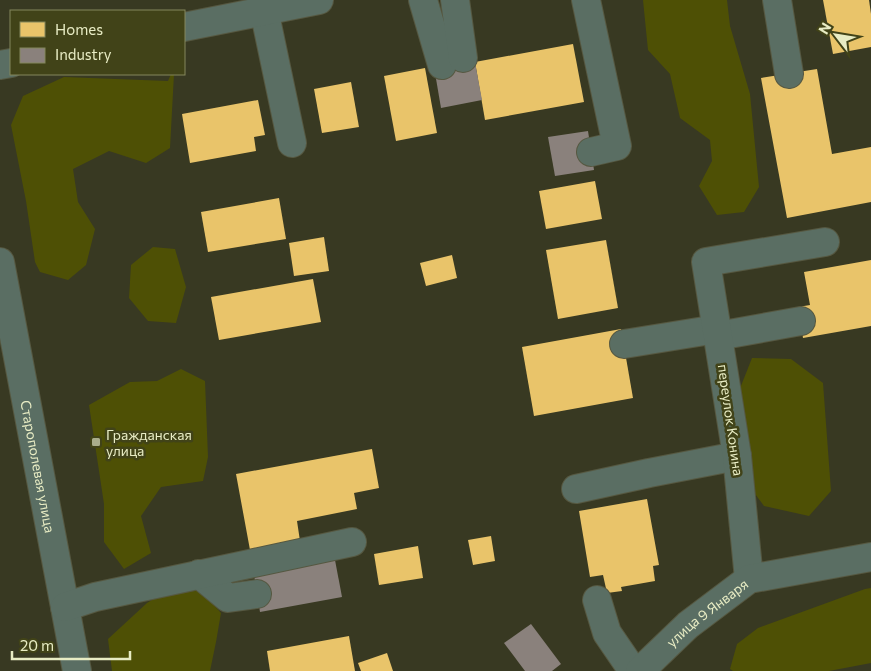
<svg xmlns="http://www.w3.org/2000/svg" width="871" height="671" viewBox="0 0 871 671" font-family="Commissioner,sans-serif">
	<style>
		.green { fill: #4e5005 }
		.homes { fill: #e9c46a }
		.industry { fill: #8a817c }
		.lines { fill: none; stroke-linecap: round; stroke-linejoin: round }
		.minor-casing { stroke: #565841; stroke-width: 30 }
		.minor { stroke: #5a6e63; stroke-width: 28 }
		.poi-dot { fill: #aaad8b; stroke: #414318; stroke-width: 2 }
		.labels { text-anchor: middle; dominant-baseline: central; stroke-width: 5; stroke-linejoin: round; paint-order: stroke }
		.street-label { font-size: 14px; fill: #e8ecc4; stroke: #414318 }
		.poi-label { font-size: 14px; fill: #e8ecc4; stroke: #414318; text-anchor: start }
	</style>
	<rect width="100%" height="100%" fill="#383922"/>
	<g class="green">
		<polygon points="643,0 727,0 730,26 750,94 759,187 744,212 717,215 699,186 712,161 710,140 680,118 670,74 648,50"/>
		<polygon points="171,74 174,74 170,148 146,163 109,151 73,169 78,202 95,229 86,265 68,280 40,272 35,262 26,201 11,125 23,96 64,77 168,81"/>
		<polygon points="153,247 175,249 186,287 176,323 148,321 129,298 131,265"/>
		<polygon points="752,358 791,359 823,383 831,491 809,516 764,506 747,483 737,396"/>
		<polygon points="181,369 205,381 208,457 203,481 161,487 141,516 151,553 124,569 104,542 104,504 89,405 130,382 157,381"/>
		<polygon points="177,584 202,592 221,613 216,642 210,671 112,671 108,639 147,603"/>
		<polygon points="871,588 871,663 829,671 733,671 730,669 737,644 758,628 865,589"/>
	</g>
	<g class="homes">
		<polygon points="823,0 869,0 871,14 871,47 833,54"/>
		<polygon points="573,44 584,102 485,120 475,62"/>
		<polygon points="425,68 437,133 396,141 384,76"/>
		<polygon points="817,69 832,154 871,147 871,202 787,218 761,78"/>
		<polygon points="351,82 359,127 322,133 314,89"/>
		<polygon points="258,100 265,135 254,137 256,151 190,163 182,114"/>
		<polygon points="595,181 602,219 546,229 539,191"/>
		<polygon points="279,198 286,239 208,252 201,212"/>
		<polygon points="324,237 329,271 294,276 289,243"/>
		<polygon points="606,240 618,308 558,319 546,250"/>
		<polygon points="452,255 457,278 426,286 420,263"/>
		<polygon points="871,260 871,326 803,338 798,307 810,305 804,272"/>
		<polygon points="313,279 321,322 219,340 211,297"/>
		<polygon points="621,329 633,398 534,416 522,347"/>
		<polygon points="372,449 379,488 354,493 357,509 297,521 300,541 250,550 236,474"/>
		<polygon points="647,499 659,565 653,566 655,581 621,587 622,591 607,593 603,575 590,577 579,511"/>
		<polygon points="491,536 495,561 473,565 468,540"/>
		<polygon points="418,546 423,578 379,585 374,554"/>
		<polygon points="349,636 355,671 270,671 267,651"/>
		<polygon points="387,653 393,671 361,671 358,663"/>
	</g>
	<g class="industry">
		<polygon points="474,57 482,100 441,108 434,67"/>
		<polygon points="588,131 594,170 555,176 548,137"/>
		<polygon points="335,560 342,597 260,612 254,575"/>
		<polygon points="531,624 561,664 552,671 525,671 504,643"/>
	</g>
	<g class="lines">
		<g class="minor-casing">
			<g id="minor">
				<polyline points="423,0 442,65"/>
				<polyline points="455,0 463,58"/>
				<polyline points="586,0 617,146 591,152"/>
				<polyline points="777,0 789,74"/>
				<polyline points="264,10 292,143"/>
				<polyline points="184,27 319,0"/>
				<polyline points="0,65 11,63"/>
				<path id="s1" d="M0 262 77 671"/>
				<polyline points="718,336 801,321"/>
				<polyline points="624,344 717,329"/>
				<polyline points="576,489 649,473 737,456"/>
				<polyline points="199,574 228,598 257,594"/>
				<polyline points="749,579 737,456 706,262 825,242"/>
				<polyline points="597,600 607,633 633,671"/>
				<polyline points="65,607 95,597 352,542"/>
				<path id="s2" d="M640 671 688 625 749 579 871 557"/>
			</g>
		</g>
		<use href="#minor" class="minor"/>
	</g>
	<rect class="poi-dot" x="91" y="437" width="10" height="10" rx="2.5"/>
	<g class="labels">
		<g class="street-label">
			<text transform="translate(731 420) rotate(82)">переулок Конина</text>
			<text stroke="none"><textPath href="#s1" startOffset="208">Старополевая улица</textPath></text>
			<text stroke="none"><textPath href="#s2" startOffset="89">улица 9 Января</textPath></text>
		</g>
		<g class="poi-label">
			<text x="106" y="434">Гражданская<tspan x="106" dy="16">улица</tspan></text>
		</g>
	</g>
	<rect x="10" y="10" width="175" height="65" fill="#414318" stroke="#84875d"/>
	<rect x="20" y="22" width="25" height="15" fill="#e9c46a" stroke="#84875d"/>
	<text x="55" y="35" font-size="15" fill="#e8ecc4">Homes</text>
	<rect x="20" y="48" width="25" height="15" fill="#8a817c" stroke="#84875d"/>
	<text x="55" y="60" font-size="15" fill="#e8ecc4">Industry</text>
	<g transform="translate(836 35) rotate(301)" stroke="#414318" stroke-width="4" paint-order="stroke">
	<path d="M0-4L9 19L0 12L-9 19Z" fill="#e8ecc4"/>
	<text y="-8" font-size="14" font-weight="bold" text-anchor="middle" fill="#e8ecc4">N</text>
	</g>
	<path d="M12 651v8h118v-8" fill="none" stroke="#e8ecc4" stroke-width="2.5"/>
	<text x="20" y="651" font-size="15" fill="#e8ecc4" stroke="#414318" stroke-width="4" paint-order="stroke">20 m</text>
</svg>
